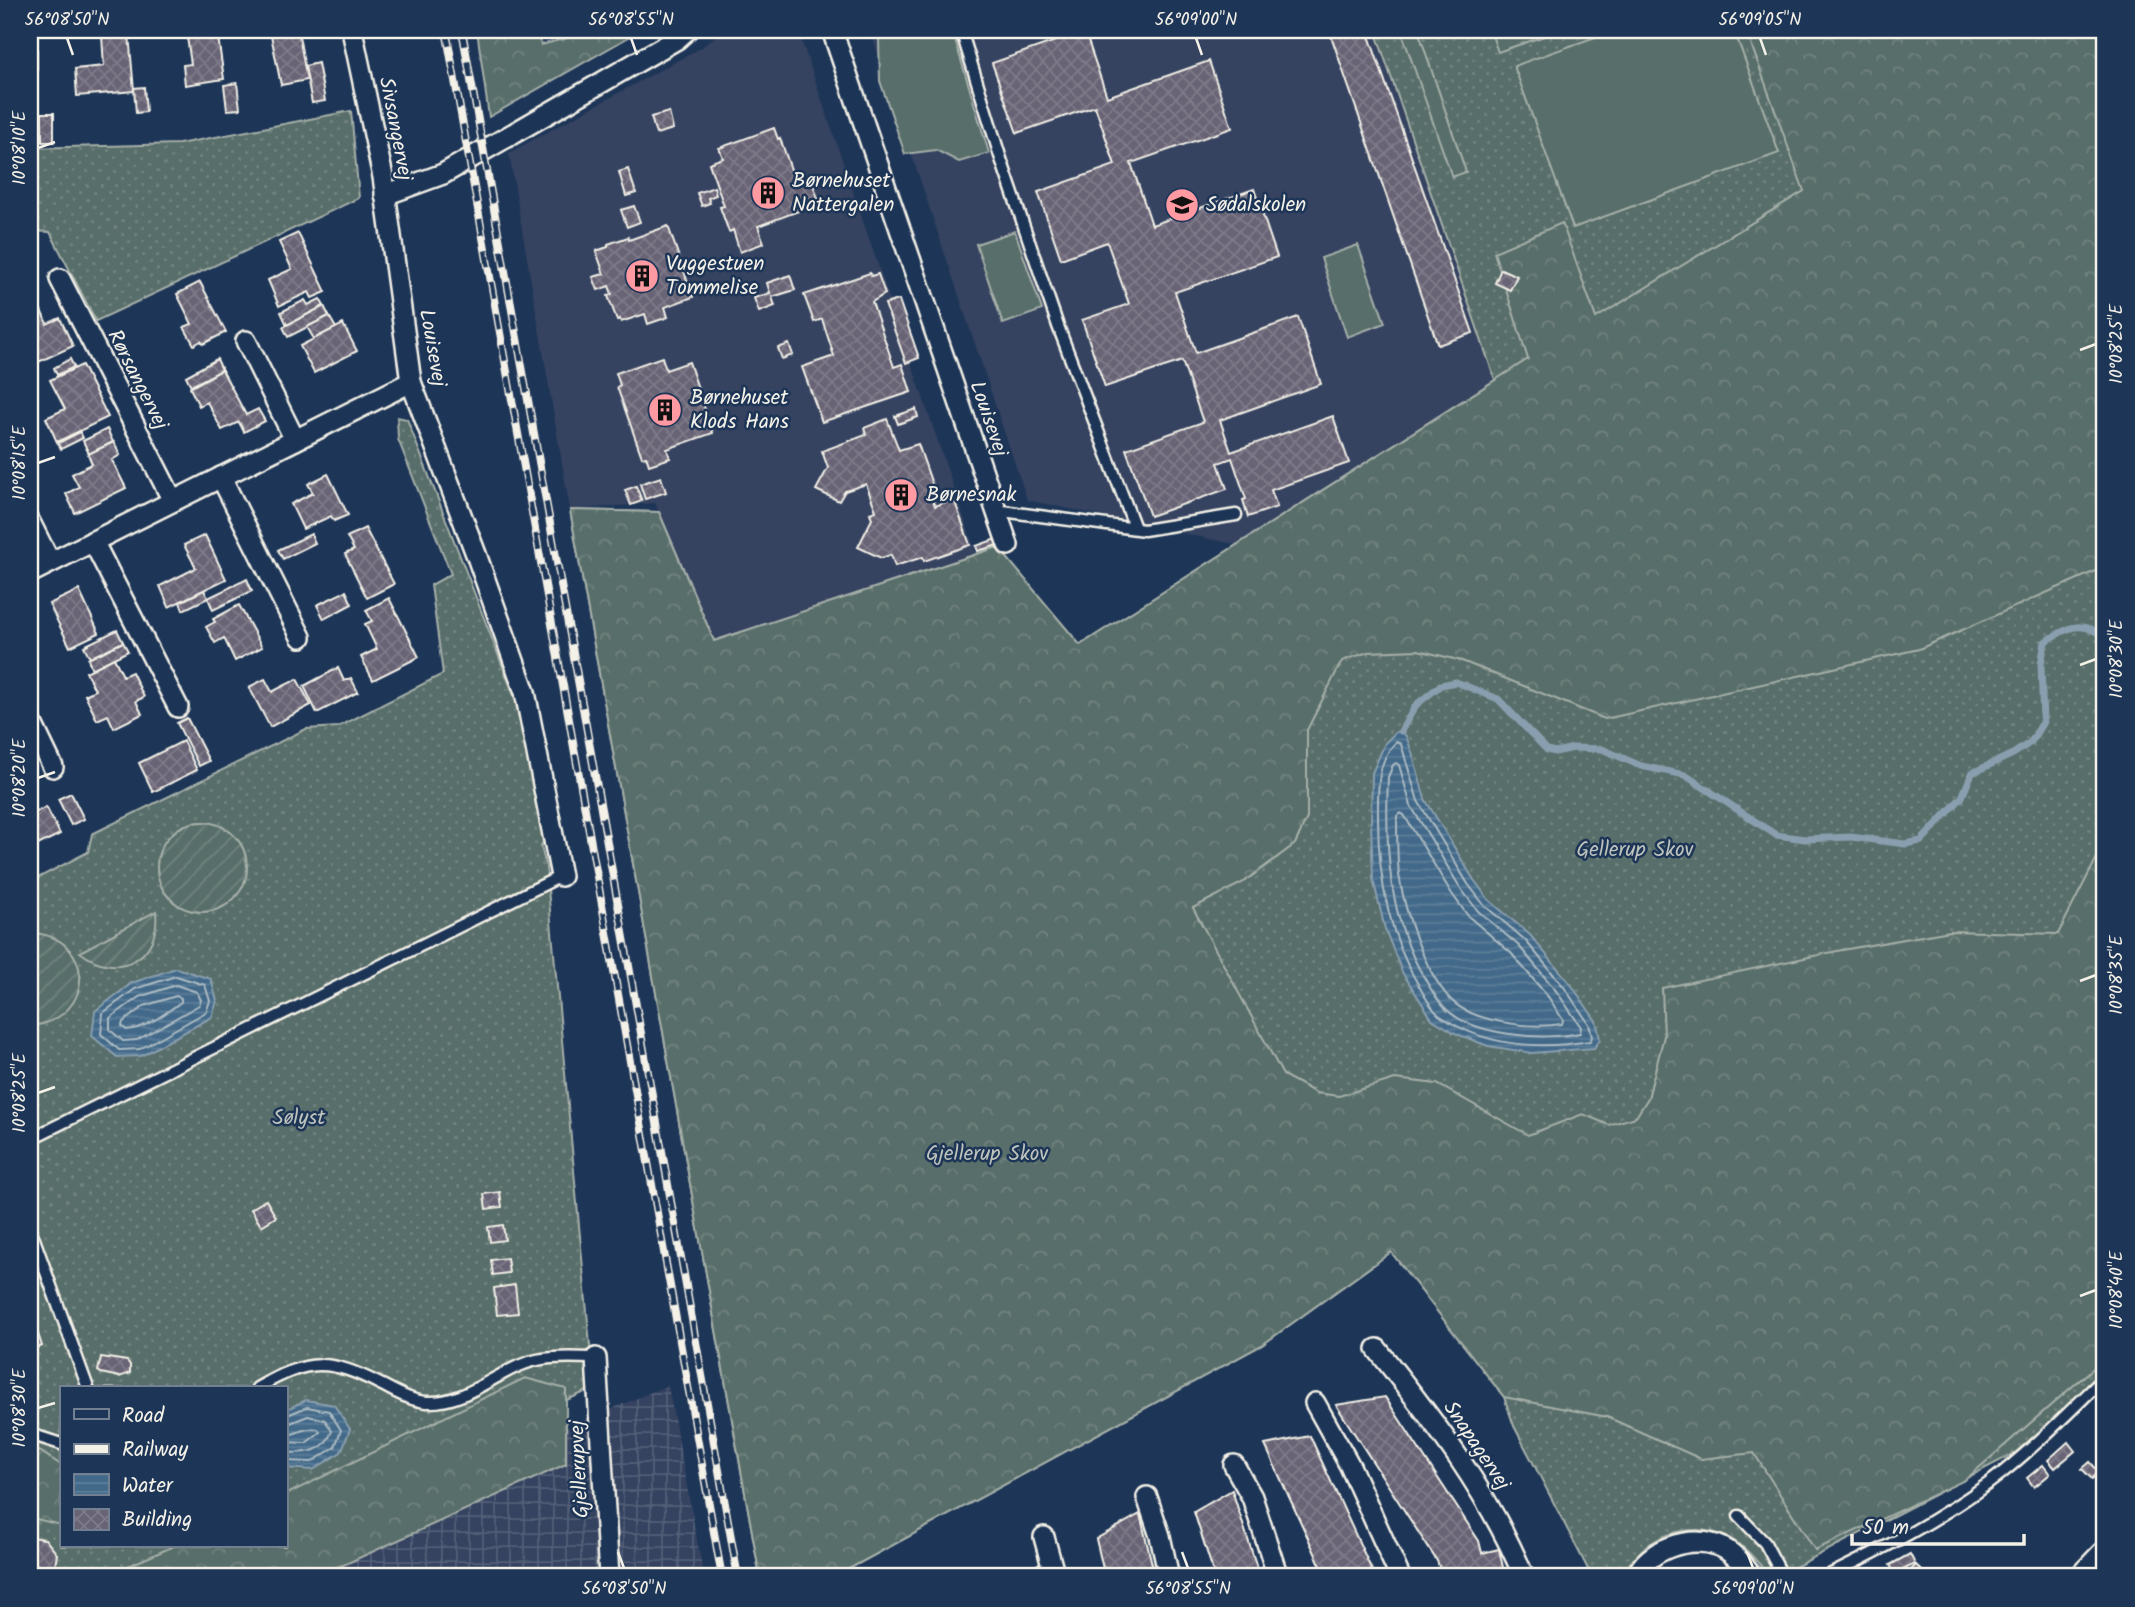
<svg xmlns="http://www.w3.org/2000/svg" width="2135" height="1607" viewBox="0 0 2135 1607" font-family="Kalam,sans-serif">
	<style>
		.built { fill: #344360 }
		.industrial { fill: url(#industrial-grid) }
		.grass { fill: url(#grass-dots); stroke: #a6b0a9; stroke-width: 2 }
		.forest { fill: url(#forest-crowns); stroke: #a6b0a9; stroke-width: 2 }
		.garden { fill: url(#garden-furrows); stroke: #a6b0a9; stroke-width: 2 }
		.pitch { fill: #596e6a; stroke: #a6b0a9; stroke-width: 2 }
		.water { fill: url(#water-rules); stroke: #899faf; stroke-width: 2 }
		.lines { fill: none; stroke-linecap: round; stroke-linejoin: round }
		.shore { stroke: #adbbc2; stroke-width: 2 }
		.stream { stroke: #899faf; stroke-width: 7 }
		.building { fill: url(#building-cross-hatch); stroke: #f4f1e8; stroke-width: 2 }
		.service-casing { stroke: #f4f1e8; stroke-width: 15 }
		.minor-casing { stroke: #f4f1e8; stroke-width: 24 }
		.secondary-casing { stroke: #f4f1e8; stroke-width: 33 }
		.service { stroke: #1d3557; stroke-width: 10 }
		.minor { stroke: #1d3557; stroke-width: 19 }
		.secondary { stroke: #1d3557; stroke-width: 28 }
		.rail-casing { stroke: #f4f1e8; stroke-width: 8 }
		.rail { stroke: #1d3557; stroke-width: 5; stroke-dasharray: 16; stroke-linecap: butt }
		.ticks { fill: none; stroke: #f4f1e8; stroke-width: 2.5 }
		.labels { text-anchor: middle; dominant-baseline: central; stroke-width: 5; stroke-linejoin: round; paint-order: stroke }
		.street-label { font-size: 21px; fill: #f4f1e8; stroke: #1d3557 }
		.poi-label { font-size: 21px; fill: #f4f1e8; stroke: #1d3557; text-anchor: start }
		.park-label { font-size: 21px; fill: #bec3bc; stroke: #1d3557 }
		.neatline { fill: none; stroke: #f4f1e8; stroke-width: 2.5 }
		.ticks-label { font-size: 18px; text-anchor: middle; fill: #f4f1e8 }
	</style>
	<defs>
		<pattern id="industrial-grid" width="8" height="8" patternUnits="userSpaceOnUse" patternTransform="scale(1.75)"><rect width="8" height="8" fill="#344360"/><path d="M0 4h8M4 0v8" fill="none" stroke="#525f77"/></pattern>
		<pattern id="grass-dots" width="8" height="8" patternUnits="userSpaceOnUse" patternTransform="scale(1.75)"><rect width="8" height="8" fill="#596e6a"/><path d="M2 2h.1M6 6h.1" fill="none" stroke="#71837f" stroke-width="1.8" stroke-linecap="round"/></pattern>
		<pattern id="forest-crowns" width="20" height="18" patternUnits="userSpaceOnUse" patternTransform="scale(1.75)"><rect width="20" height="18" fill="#596e6a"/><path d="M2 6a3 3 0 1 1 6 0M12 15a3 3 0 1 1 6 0" fill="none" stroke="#71837f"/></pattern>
		<pattern id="garden-furrows" width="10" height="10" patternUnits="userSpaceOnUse" patternTransform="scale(1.75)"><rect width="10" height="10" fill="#596e6a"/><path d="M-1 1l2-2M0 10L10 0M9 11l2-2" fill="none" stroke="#71837f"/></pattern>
		<pattern id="water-rules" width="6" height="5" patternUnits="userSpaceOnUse" patternTransform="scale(1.75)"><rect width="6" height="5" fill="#426989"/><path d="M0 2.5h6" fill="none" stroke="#5e7f9a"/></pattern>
		<pattern id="building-cross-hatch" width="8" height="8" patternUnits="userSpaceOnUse" patternTransform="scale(1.75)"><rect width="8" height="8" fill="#686375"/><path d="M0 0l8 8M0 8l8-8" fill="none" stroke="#7e7a89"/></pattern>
	</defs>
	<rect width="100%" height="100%" fill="#1d3557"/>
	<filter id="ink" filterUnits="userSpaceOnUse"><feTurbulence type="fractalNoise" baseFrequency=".0143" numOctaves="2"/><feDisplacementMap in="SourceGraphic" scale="14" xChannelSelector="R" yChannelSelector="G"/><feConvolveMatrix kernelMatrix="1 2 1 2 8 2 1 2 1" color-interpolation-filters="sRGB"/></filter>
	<g filter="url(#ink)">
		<g class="built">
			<polygon points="723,30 798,30 976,553 714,641 655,503 570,510 509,153 702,47"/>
			<polygon points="870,30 1375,30 1495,380 1238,545 1027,500"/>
		</g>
		<polygon class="industrial" points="668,1385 704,1577 215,1577"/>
		<g class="grass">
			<path d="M1375 30H2105V1374L2015 1453 1776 1577H1769C1760 1564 1750 1551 1736 1542 1696 1516 1641 1534 1622 1577H1592L1514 1426 1504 1397 1391 1252 1262 1345 834 1577H760L570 510 659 512 714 641 998 547 1080 645 1495 380Z"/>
			<polygon points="351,111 359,198 96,321 50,232 30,231 30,148 179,144"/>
			<polygon points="397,417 407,419 516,701 545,839 541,846 546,867 594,1388 285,1524 285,1388 61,1388 61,1546 236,1546 164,1577 30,1577 30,882 88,852 92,834 306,729 338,727 443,674 431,585 451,574 398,439"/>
		</g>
		<g class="forest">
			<polygon points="477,30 536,30 541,45 596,30 641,30 489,117"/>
			<polygon points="1746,30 2105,30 2105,567 1919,649 1605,719 1462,661 1418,650 1368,652 1342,661 1307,730 1307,818 1295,844 1244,882 1193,908 1283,1075 1316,1093 1339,1096 1395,1079 1437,1084 1528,1135 1583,1114 1609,1125 1636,1117 1648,1098 1664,1036 1662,988 1842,950 1950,931 2058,934 2105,842 2105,1358 1965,1480 1815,1550 1754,1453 1701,1459 1607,1417 1504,1397 1391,1252 1262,1345 834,1577 760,1577 570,510 659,512 714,641 998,547 1080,645 1528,359 1494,252 1562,223 1596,318 1804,191"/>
			<polygon points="525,1378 566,1389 566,1464 317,1577 103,1577 174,1546 285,1546 285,1495"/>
			<polygon points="30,1448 41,1452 61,1465 61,1525 36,1519 30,1522"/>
		</g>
		<g class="garden">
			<circle cx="202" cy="867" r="45"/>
			<path d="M156 911C161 958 118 982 80 952Z"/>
			<path d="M30 933C94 934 99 1017 32 1026L30 1025Z"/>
		</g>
		<g class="pitch">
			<polygon points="876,30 952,30 989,153 959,162 936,150 905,154 880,81 879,39"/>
			<polygon points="1401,30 1418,30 1466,172 1452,177"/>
			<polygon points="1490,30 1562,30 1498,52"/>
			<polygon points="1615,30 1734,30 1779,153 1573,228 1514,66"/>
			<polygon points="1015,231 1042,310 1003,324 976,244"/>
			<polygon points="1358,245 1385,323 1347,337 1321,258"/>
		</g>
		<g class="water">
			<polygon points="1401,731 1406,736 1413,755 1425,799 1474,880 1489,900 1530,935 1570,983 1596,1021 1600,1039 1594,1048 1532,1053 1488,1046 1457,1034 1432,1019 1402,972 1385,929 1373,879 1371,824 1372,773 1385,743 1396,732"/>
			<polygon points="176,968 211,979 217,1001 212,1017 141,1056 117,1057 92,1036 95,1011 132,983"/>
			<polygon points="306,1400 334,1405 350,1429 341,1452 313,1470 285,1468 285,1410"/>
		</g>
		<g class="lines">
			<g class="shore">
				<path d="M1396 742 1401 744 1418 801 1468 884 1484 905 1525 940 1564 987 1589 1024 1592 1037 1590 1041C1543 1049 1491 1047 1450 1022 1446 1019 1440 1017 1437 1013 1430 1006 1424 995 1419 986 1388 935 1378 877 1378 817 1378 791 1376 762 1396 742Z"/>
				<path d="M1396 763 1399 765 1411 806 1461 889 1478 911 1519 946 1557 992 1581 1027 1580 1033C1544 1041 1469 1036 1443 1006 1436 998 1430 988 1425 979 1388 918 1385 847 1388 777L1393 765Z"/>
				<path d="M1400 813 1404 815 1452 894 1468 916 1511 953 1549 998 1563 1020 1562 1024C1532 1029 1473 1023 1450 999 1424 970 1405 913 1399 875 1397 856 1397 836 1397 816Z"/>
				<polygon points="176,976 205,985 210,1001 206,1012 140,1049 119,1050 101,1034 103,1013 135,989"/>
				<polygon points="176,985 197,992 201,1000 199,1005 137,1040 123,1041 110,1030 110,1018 139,997"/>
				<path d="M176 996 181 998V1002C167 1012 145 1030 126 1030L122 1026 123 1022 144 1006Z"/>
				<polyline points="285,1416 307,1407 329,1411 341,1430 335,1447 312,1462 285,1461"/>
				<path d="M285 1425 308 1416 325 1420 332 1431C324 1454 305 1453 285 1453"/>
				<path d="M285 1435C296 1435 306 1426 318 1429L320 1432 306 1443 285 1442"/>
			</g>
			<path class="stream" d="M1401 731 1416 705 1441 685 1456 682 1498 699 1547 750 1555 752 1574 748 1602 749 1641 766 1685 775 1776 835 1805 839 1851 837 1905 844 1921 841 1962 797 1972 773 2013 754 2031 742 2043 722 2041 664 2045 642C2069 626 2081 620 2105 637"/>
		</g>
		<g class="building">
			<polygon points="186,30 217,30 224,79 185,85 183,65 191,64"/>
			<polygon points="270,30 298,30 307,80 281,85"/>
			<polygon points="1067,30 1100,30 1086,35 1107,97 1209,61 1232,128 1131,163 1152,225 1254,189 1277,257 1175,292 1196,353 1298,317 1321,384 1220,420 1231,452 1333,416 1349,463 1271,490 1277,507 1248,517 1243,500 1246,499 1232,458 1218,463 1227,489 1150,516 1126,449 1203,422 1182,361 1105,387 1082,320 1129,304 1107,242 1061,259 1038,192 1115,165 1095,106 1017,133 992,63 1070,36"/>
			<polygon points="1329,30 1367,30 1473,333 1438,345"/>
			<polygon points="129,34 134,91 77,96 75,69 104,66 102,36"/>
			<polygon points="30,37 37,37 37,113 42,113 42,136 30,136"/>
			<polygon points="318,63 325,101 312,103 305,66"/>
			<polygon points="237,83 240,109 227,110 224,85"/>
			<polygon points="144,87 146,112 136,113 134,88"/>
			<polygon points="669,112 673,129 656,134 651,117"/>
			<rect x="42" y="113" width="12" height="29"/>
			<polygon points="774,128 778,139 780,138 796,184 811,179 819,201 803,206 804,209 758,226 764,243 740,252 733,230 729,232 720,207 724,206 709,163 723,158 719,148"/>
			<polygon points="628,169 636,193 626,196 619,172"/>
			<polygon points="714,187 716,195 708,198 710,203 702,206 697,193"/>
			<polygon points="634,206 640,222 627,227 621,210"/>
			<polygon points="668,226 693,297 665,307 668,317 648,324 645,314 621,322 620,319 617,320 608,296 612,294 609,286 598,290 593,277 604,274 596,251 608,247 608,244 628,237 629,240"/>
			<polygon points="298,233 326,292 312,298 309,292 279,306 268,280 292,269 279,242"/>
			<polygon points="1501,269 1517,276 1510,290 1495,283"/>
			<polygon points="870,273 871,276 878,274 885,294 872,302 894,367 902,364 911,392 822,422 802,367 834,356 822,319 814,322 804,295"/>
			<polygon points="790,275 795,290 772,297 775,306 759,312 754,298 770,293 767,283"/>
			<polygon points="200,282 226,332 203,344 201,341 194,345 184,327 192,324 177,294"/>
			<polygon points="36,299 47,324 60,318 73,346 36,363 37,366 30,369 30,302"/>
			<polygon points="320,299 324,306 287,325 281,312 305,300 308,305"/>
			<polygon points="899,300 919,358 906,363 885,304"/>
			<polygon points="324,306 329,316 288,337 283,327"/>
			<polygon points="329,316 336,328 314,339 307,327"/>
			<polygon points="343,324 357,351 314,373 300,346"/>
			<polygon points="789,344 793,355 782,359 778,348"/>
			<polygon points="662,357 666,370 689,362 713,433 667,449 670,458 649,465 646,456 642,457 617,387 620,385 616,373"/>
			<polygon points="70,359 74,367 57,375 54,368"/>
			<polygon points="217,359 222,370 191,386 186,376"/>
			<polygon points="82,365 108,417 57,442 46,418 65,409 50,380"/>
			<polygon points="222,370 246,415 258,409 265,421 244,432 239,422 222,430 207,402 199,406 190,388"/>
			<polygon points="916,409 918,417 898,424 895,416"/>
			<polygon points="887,419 899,450 918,444 934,490 930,491 935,506 954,499 970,545 924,561 923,557 895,566 891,555 881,558 858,547 872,519 870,513 876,511 866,484 845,491 839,501 816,490 828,468 822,451 866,435 864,428"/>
			<polygon points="107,429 113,442 89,454 83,441"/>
			<polygon points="80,432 83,438 61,449 58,443"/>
			<polygon points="114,442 120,455 112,460 126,488 75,513 66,494 79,487 72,474 92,464 88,454"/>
			<polygon points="328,474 348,515 334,521 331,516 303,529 291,504 313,493 308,484"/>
			<polygon points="661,477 666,492 645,499 640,484"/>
			<polygon points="636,486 642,501 631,505 625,490"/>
			<polygon points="365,528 394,584 367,598 345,554 354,550 347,537"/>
			<polygon points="311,534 315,543 283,559 278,550"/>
			<polygon points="205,535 226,579 169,607 160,586 196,568 184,545"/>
			<polygon points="996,539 998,545 978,551 976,546"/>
			<polygon points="247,579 252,591 213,610 208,598"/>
			<polygon points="79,590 99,633 70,647 49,604"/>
			<polygon points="204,590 208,598 183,610 180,602"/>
			<polygon points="346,591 352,604 324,619 317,605"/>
			<polygon points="389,598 419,657 373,680 361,657 377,649 365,624 372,621 366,610"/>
			<polygon points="239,605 262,647 235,661 224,638 215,643 206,627 215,622 213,619"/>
			<polygon points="117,630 123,642 90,658 84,646"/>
			<polygon points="123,642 128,651 92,669 88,659"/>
			<polygon points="114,658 123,676 132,672 144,697 136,701 142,714 114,728 108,715 97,720 85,695 95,690 86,672"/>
			<polygon points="338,668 344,681 351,678 358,692 317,713 304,686"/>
			<polygon points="265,679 272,692 297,679 311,705 270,727 249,687"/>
			<polygon points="187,718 209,761 199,766 177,723"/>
			<polygon points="183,741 197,770 153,792 139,763"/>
			<polygon points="71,793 84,819 71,825 58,799"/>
			<polygon points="46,807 60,834 30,849 30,815"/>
			<polygon points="500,1192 502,1207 486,1209 484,1194"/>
			<polygon points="266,1200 276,1217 261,1226 251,1209"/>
			<polygon points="503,1225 505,1240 490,1242 488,1227"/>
			<polygon points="507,1258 509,1273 493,1275 491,1260"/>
			<polygon points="515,1285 518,1313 497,1315 494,1288"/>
			<polygon points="30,1309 42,1346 30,1350"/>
			<polygon points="101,1357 127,1361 130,1365 130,1373 119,1377 101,1373 98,1371"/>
			<polygon points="1385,1397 1479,1541 1482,1553 1499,1549 1505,1577 1443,1577 1437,1561 1336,1405"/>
			<polygon points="1310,1436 1375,1577 1326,1577 1265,1445"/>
			<polygon points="2068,1442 2075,1451 2055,1468 2048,1460"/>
			<polygon points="2090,1462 2099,1472 2092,1479 2082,1469"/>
			<polygon points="2043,1465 2050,1474 2034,1487 2027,1478"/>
			<polygon points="1232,1490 1260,1577 1215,1577 1194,1512"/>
			<polygon points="1140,1514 1155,1577 1105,1577 1096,1539"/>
			<polygon points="30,1537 45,1539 57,1554 54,1573 48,1577 30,1577"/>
			<polygon points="1910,1554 1915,1564 1895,1574 1890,1565"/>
			<polygon points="1040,1563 1043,1577 1016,1577"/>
			<polygon points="1916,1565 1929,1577 1914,1577 1909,1572"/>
		</g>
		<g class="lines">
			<g class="service-casing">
				<g id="service">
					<polyline points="961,30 1000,156 1058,326 1135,528"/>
					<polyline points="995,510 1144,530 1236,515"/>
					<polyline points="30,1139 561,876"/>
					<polyline points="30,1228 88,1388"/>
					<path d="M257 1388C309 1358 329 1358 382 1385 396 1392 411 1401 427 1402 468 1404 499 1368 537 1360 555 1356 577 1358 596 1358"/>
					<polyline points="30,1434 61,1444"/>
					<polyline points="1739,1516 1765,1543 1783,1577"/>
					<path d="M1825 1577C1881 1550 1939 1520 1989 1483 2029 1453 2069 1412 2105 1377"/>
				</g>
			</g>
			<g class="minor-casing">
				<g id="minor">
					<polyline points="352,30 383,177 411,382 476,554 525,692 561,876"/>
					<polyline points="832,30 1008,545"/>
					<polyline points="385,195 443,174 677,39 687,30"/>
					<polyline points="60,279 173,501"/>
					<polyline points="246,341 295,440"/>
					<polyline points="221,477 301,637"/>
					<polyline points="30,522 50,562"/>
					<polyline points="93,541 178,707"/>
					<polyline points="30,573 411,382"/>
					<polyline points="30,719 53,767"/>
					<path d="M1377 1349C1434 1421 1489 1492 1524 1577"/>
					<polyline points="596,1358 609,1577"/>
					<polyline points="1315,1403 1350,1466 1400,1577"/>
					<polyline points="1234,1465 1252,1497 1278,1577"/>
					<polyline points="1147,1497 1160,1536 1169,1577"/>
					<polyline points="1044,1537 1055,1577"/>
					<path d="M1636 1577C1648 1549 1688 1536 1716 1545 1732 1550 1743 1564 1752 1577"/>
				</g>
			</g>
			<g class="secondary-casing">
				<polyline id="secondary" points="2085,1577 2105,1556"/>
			</g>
			<use href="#service" class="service"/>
			<use href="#minor" class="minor"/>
			<use href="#secondary" class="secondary"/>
			<g class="rail-casing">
				<g id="rail">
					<polyline points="446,30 722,1577"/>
					<polyline points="462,30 738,1577"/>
				</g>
			</g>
			<use href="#rail" class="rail"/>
		</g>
	</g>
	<path class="ticks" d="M67 38 73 55M631 38 637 55M1196 38 1202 55M1760 38 1766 55M38 148 55 142M2080 350 2096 344M38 463 55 457M2080 665 2096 659M38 778 55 772M2080 981 2096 975M38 1093 55 1087M2080 1296 2096 1290M38 1408 55 1403M618 1552 624 1568M1182 1552 1188 1568M1747 1552 1753 1568"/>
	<defs>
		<g id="building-disc" transform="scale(1.75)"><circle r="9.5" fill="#ff9aa2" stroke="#1d3557"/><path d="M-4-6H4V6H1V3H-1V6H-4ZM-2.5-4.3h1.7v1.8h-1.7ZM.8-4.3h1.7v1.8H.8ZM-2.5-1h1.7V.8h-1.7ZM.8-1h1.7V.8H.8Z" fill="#111"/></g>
		<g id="school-disc" transform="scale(1.75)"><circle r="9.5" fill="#ff9aa2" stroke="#1d3557"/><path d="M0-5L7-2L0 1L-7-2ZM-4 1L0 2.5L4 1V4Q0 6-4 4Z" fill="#111"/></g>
	</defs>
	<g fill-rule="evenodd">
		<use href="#building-disc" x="768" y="193"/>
		<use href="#school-disc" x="1182" y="205"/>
		<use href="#building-disc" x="642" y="276"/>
		<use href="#building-disc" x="665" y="410"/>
		<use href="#building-disc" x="901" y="495"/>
	</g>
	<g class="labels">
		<g class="street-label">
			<text transform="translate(395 129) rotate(79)">Sivsangervej</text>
			<text transform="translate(432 348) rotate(80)">Louisevej</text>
			<text transform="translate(137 380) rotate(63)">Rørsangervej</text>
			<text transform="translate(988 419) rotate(71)">Louisevej</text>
			<text transform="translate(1476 1446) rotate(56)">Snapagervej</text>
			<text transform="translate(580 1469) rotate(-93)">Gjellerupvej</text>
		</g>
		<g class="poi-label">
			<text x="792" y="181">Børnehuset<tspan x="792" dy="24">Nattergalen</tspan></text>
			<text x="1206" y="205">Sødalskolen</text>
			<text x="666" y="264">Vuggestuen<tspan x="666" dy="24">Tommelise</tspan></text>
			<text x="690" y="398">Børnehuset<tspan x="690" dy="24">Klods Hans</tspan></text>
			<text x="926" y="495">Børnesnak</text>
		</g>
		<g class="park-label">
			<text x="1635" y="850">Gellerup Skov</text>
			<text x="299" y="1118">Sølyst</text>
			<text x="987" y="1154">Gjellerup Skov</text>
		</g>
	</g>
	<rect width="2135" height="1607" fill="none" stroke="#1d3557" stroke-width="77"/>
	<rect x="60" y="1386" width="228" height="161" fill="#1d3557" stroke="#738091" stroke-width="2"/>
	<rect x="74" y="1409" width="35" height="10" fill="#1d3557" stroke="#738091" stroke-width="2"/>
	<text x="122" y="1422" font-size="21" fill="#f4f1e8">Road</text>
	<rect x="74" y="1444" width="35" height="10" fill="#f4f1e8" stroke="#738091" stroke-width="2"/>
	<text x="122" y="1456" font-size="21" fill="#f4f1e8">Railway</text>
	<rect x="74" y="1474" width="35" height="21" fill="url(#water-rules)" stroke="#738091" stroke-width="2"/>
	<text x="122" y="1492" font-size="21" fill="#f4f1e8">Water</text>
	<rect x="74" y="1509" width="35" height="21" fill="url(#building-cross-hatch)" stroke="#738091" stroke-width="2"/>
	<text x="122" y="1526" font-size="21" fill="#f4f1e8">Building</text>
	<path d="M1852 1534v10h172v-10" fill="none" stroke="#f4f1e8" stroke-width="3.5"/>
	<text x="1862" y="1534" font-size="21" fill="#f4f1e8" stroke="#1d3557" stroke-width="5" paint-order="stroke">50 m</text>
	<rect x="38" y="38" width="2058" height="1530" class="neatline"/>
	<g class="ticks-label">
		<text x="67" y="25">56°08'50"N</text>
		<text x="631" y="25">56°08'55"N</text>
		<text x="1196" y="25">56°09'00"N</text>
		<text x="1760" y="25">56°09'05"N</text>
		<text transform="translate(19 148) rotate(-90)" y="6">10°08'10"E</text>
		<text transform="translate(2116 344) rotate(-90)" y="6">10°08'25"E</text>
		<text transform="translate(19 463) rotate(-90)" y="6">10°08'15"E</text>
		<text transform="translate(2116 659) rotate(-90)" y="6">10°08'30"E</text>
		<text transform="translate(19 778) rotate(-90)" y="6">10°08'20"E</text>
		<text transform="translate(2116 975) rotate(-90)" y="6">10°08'35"E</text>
		<text transform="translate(19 1093) rotate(-90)" y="6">10°08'25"E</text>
		<text transform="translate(2116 1290) rotate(-90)" y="6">10°08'40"E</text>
		<text transform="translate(19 1408) rotate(-90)" y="6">10°08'30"E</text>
		<text x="624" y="1594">56°08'50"N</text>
		<text x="1188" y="1594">56°08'55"N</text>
		<text x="1753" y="1594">56°09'00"N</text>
	</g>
</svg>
